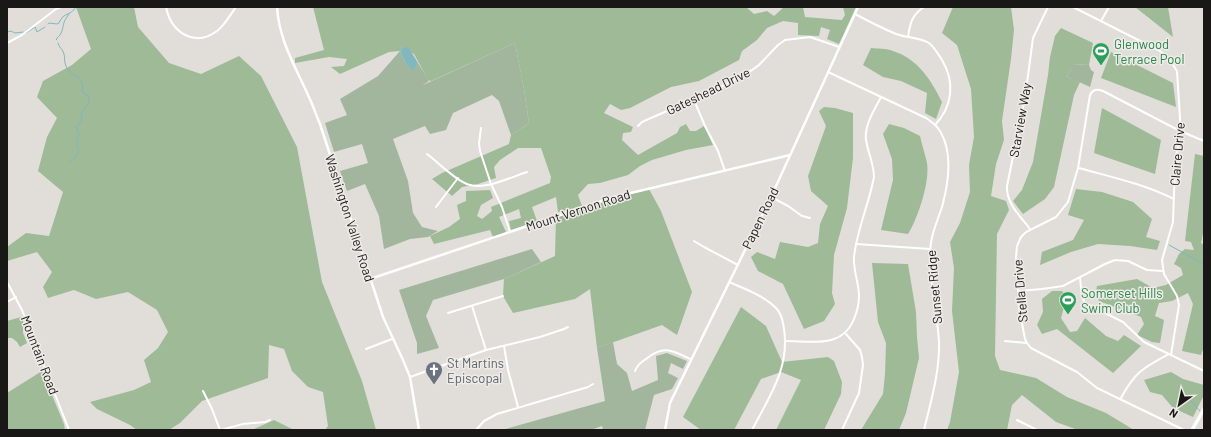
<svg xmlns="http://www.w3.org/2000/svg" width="1211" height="437" viewBox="0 0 1211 437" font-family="Barlow,sans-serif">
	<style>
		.green { fill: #a2b69d }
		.forest { fill: #9eba97 }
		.water { fill: #81b7bf }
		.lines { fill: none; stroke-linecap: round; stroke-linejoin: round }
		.stream { stroke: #81b7bf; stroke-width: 1 }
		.minor { stroke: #fff; stroke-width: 2 }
		.tertiary { stroke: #fff; stroke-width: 2.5 }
		.trunk { stroke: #fff; stroke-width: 3.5 }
		.labels { text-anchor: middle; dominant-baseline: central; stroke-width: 3; stroke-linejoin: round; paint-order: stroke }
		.leisure-label { font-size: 13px; fill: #27864d; stroke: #efebe7; text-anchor: start }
		.street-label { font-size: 13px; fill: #191817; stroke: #efebe7 }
		.worship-label { font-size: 13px; fill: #5b616d; stroke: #efebe7; text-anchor: start }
	</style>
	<rect width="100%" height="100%" fill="#e1deda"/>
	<g class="green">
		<polygon points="515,43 524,89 529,123 511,135 499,101 492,95 453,113 446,130 430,134 425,126 393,139 408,181 413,213 422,227 438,231 428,237 410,239 384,249 379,216 365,184 347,191 340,171 368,163 362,144 334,152 325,123 347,115 340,99 378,76 400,51 405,62 413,70 418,63 429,81 423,85"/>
		<polygon points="1072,64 1089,65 1091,70 1094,72 1090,87 1066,76 1072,69"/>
		<polygon points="532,249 541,262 504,279 433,300 426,316 439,348 417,354 417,343 399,290"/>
		<polygon points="613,342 617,364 627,373 632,391 658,380 656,356 667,353 687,361 683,369 671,363 668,373 678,378 672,389 654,395 645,430 603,430 602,426 591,430 502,430 605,401 597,348"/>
	</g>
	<g class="forest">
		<polygon points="76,7 134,7 138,27 169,63 201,74 239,56 261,76 297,147 322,282 362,381 376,430 325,430 328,426 323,392 308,387 292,371 284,349 269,345 268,378 202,401 180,423 169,430 137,430 130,425 97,409 90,402 134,390 151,382 144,360 158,348 168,332 157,310 128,292 96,299 74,290 48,298 43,287 52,272 37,252 7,261 7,247 26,233 49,236 63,192 38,171 47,137 57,118 37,97 43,81 72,65 91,49"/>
		<polygon points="313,7 746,7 754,14 767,11 774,16 784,7 803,7 805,17 842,20 845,15 843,7 856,7 839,44 827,39 830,30 821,27 819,36 798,35 798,23 783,21 767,28 757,40 742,51 739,60 699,81 671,87 630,108 621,110 610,104 604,113 633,127 631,132 623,133 622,140 638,155 677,133 680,127 686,124 690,131 696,131 704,126 713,145 686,150 652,160 640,166 628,175 600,183 588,184 578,195 582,206 558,212 556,197 532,207 537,221 511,230 509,221 521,218 519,209 499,217 506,232 493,237 490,230 434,244 430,236 449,227 460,219 457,205 466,201 466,191 490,190 493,198 481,205 477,216 482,219 492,211 491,207 550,183 551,177 541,148 518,148 500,160 494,167 496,178 478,184 462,187 452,196 432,179 442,173 509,144 511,135 529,123 524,89 515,43 431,81 428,80 414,54 403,47 400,51 389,52 340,74 331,67 344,66 347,59 329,57 295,63 295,58 324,50"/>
		<polygon points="953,7 1011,7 1014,30 1011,59 1002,121 1004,140 996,164 991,196 1006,201 1009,210 997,234 995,356 1000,370 1036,378 1067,397 1106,413 1134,430 1078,430 1056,422 1022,395 1012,405 1007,430 947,430 950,422 959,372 952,311 954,268 950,242 960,223 970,192 969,165 974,137 971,89 957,45 942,33"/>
		<polygon points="1135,7 1168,7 1173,37"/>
		<polygon points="1061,28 1093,43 1089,65 1072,64 1072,69 1066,76 1080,82 1074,95 1054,187 1045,199 1023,214 1013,201 1022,190 1033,162 1048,75 1050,57 1055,36"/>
		<path d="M871 48C878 49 886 48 893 51 918 59 931 80 942 102L936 119 925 113 927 93 901 81 883 77 863 65Z"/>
		<polygon points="1111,52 1173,83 1176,107 1101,78"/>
		<polygon points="824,107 835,108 853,113 853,158 847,208 834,255 832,293 835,304 824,321 804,329 783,284 758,271 751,257 757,252 775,259 780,242 808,247 818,243 820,224 828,206 811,191 808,176 826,126 819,111"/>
		<polygon points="1102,108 1161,140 1155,174 1094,153"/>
		<path d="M889 124 904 128 920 136C922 145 925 154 927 163 930 182 918 218 908 234L881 230 893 180 892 159 883 134Z"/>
		<polygon points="1195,154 1204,156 1204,229 1201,243 1204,245 1204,347 1201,355 1182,351 1193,304 1188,293 1172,301 1159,303 1155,316 1164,320 1160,343 1152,342 1137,335 1144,324 1141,317 1099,301 1096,291 1097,286 1137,279 1153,288 1166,285 1183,275 1181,268 1174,264 1179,254 1185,249 1194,250 1191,242 1185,241"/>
		<polygon points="649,189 661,211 692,292 677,335 662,325 597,348 590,289 575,299 513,313 503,296 504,279 555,256 556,217 614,197"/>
		<polygon points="1076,189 1102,192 1133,202 1152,219 1146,237 1160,241 1157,250 1130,246 1098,244 1071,252 1040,265 1042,252 1073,240 1084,220 1068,215"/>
		<polygon points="872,263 908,264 916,312 917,337 919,358 906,413 899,430 861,430 883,394 885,374 886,343 878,322"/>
		<polygon points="1052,291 1062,291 1074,304 1064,307 1061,318 1070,332 1077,331 1085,318 1106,336 1118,341 1124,335 1141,346 1113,373 1057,329 1042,334 1037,325 1043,312 1042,299"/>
		<polygon points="741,307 766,326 782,362 828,357 834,361 842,382 841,394 824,430 776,430 801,380 781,372 761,379 734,430 701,430 683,417"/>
		<polygon points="21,317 23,320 23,333 27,343 20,347 17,342 12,338 7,338 7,321"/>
		<polygon points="42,371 64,424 65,430 7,430 7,393"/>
		<polygon points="1171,372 1183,379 1204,385 1204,395 1193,417 1173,408 1162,395 1150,392 1144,380"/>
		<polygon points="274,420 294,430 252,430"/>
	</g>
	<polygon class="water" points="403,47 409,48 418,63 413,71 405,62 400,51"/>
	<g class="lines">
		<g class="stream">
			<path d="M48 24 49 23 57 24 59 23C64 11 70 17 76 7"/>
			<polyline points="7,32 11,31 15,33 23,32"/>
			<polyline points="26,33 35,27 37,32 45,27"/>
			<path d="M57 40 56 39C64 33 62 26 65 20 66 18 68 16 69 14"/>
			<path d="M58 43C59 48 63 49 64 54 65 58 64 62 66 66 70 77 85 75 82 91L84 94 88 95 89 102 81 114 82 120 80 124 76 126 79 136 77 138V147L79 149 76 157 70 162"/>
			<polyline points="1169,245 1204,264"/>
			<polyline points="1188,398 1200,411"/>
		</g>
		<g class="minor">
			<path d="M166 7C171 32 194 48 217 31 225 25 230 15 236 7"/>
			<polyline points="1073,7 1160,51 1168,57 1177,71 1180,118 1180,131 1175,165 1173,222 1162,260 1164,274 1177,296 1179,305 1171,355"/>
			<path d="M855 14C868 21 882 28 896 34 907 38 919 37 929 43 935 48 938 54 942 60 955 82 953 106 935 125"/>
			<polyline points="1101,21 1109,7"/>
			<path d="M908 37C910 23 912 15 924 7"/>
			<polyline points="7,43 22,35 56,9 61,7"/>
			<path d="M828 72 926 118C932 122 938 126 941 133 953 154 948 185 942 207 937 222 930 237 930 253 929 281 937 312 939 341 940 371 931 401 924 430"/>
			<polyline points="694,100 705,126 718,151 725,171"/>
			<polyline points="638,126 642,122 719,88 752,70 759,65 778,45 785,40 810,37 839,47"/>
			<polyline points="481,128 479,143 480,151 491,184 502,207 510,232"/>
			<path d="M427 154C438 162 457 182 470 185 486 190 511 177 527 172"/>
			<path d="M1079 168C1111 177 1144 184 1174 199"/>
			<polyline points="771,197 788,206 802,216 810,218"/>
			<polyline points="436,207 458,178"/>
			<path d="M1030 229C1020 216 1006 203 1007 186L1025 98 1033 38 1048 7"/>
			<polyline points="694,241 704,247 738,265"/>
			<polyline points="856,244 930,249"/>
			<polyline points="1080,278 1082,297 1085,303 1123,322 1144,342 1204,371"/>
			<polyline points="7,282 22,310 69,430"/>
			<path d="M729 282C745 289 765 296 777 309 782 315 783 322 784 329 790 368 769 397 752 430"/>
			<polyline points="1018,291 1042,289 1063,286 1105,264 1115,260 1128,261 1147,270 1163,271"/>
			<polyline points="7,302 16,297"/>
			<polyline points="472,306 486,350"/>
			<polyline points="448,313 503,296"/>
			<path d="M785 341C811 341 842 349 854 319 857 312 859 304 859 296 859 283 853 270 854 257 857 229 869 204 874 177 874 164 868 153 866 140 864 125 875 109 881 97"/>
			<polyline points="1005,341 1027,343"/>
			<polyline points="504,346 508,370 518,407"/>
			<polyline points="366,349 392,339"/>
			<path d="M635 371C637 365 641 362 646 359 663 345 672 350 690 359"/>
			<polyline points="410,377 486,350 540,337 564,329 568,327"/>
			<polyline points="203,391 212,409 220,430"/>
			<path d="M1121 398C1135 372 1143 368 1169 354"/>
			<polyline points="1017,420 1037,430"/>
			<polyline points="221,430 243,424 265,422 270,420"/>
			<polyline points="476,430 484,421 497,414 588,387 593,384"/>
			<polyline points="842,430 859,393 863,365 862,357 860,350 846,334"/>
			<path d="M1184 430 1097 388 1077 372 1031 348 1027 343 1025 339 1019 308 1016 257 1017 246 1021 237 1026 232 1056 217 1068 202 1078 168 1090 95C1093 89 1097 89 1103 91L1180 131 1204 141"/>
		</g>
		<g class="tertiary">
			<path d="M277 7C279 40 295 66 308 95 313 105 316 115 320 124L383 317 403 360 410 377 419 430"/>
			<polyline points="370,279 614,197 790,155"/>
			<polyline points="665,430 670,403 771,197 858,7"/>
		</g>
		<polyline class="trunk" points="1192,430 1204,409"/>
	</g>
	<defs>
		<g id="stadium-pin" transform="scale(0.9)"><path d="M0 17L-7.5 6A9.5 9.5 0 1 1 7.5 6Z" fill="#2e9e5b" stroke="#efebe7"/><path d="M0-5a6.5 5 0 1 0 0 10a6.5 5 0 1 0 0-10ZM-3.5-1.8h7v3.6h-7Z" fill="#fff"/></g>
		<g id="church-pin" transform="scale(0.9)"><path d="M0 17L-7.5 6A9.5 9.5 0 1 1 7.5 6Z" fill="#6b7280" stroke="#efebe7"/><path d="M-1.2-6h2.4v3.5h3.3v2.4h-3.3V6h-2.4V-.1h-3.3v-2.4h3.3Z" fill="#fff"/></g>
	</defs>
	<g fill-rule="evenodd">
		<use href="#stadium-pin" x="1101" y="51"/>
		<use href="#stadium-pin" x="1068" y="300"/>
		<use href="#church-pin" x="434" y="370"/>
	</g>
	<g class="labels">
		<g class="leisure-label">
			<text x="1114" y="44">Glenwood<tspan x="1114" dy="15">Terrace Pool</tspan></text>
			<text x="1081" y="293">Somerset Hills<tspan x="1081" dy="15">Swim Club</tspan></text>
		</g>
		<g class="street-label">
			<text transform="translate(708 91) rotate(-26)">Gateshead Drive</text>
			<text transform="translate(1020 120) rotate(-80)">Starview Way</text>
			<text transform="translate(1177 154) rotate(-85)">Claire Drive</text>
			<text transform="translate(578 210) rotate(-18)">Mount Vernon Road</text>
			<text transform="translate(350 218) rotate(72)">Washington Valley Road</text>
			<text transform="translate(760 218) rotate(-64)">Papen Road</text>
			<text transform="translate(934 287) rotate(-95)">Sunset Ridge</text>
			<text transform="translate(1020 291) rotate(-95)">Stella Drive</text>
			<text transform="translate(40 355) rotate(69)">Mountain Road</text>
		</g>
		<g class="worship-label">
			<text x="447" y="363">St Martins<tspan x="447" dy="15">Episcopal</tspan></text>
		</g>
	</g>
	<rect width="1211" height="437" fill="none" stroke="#191817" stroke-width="16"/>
	<g transform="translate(1179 405) rotate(213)" stroke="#efebe7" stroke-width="3" paint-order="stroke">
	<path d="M0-3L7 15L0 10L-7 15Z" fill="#191817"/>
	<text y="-6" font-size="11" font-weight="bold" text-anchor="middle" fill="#191817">N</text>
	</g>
</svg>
